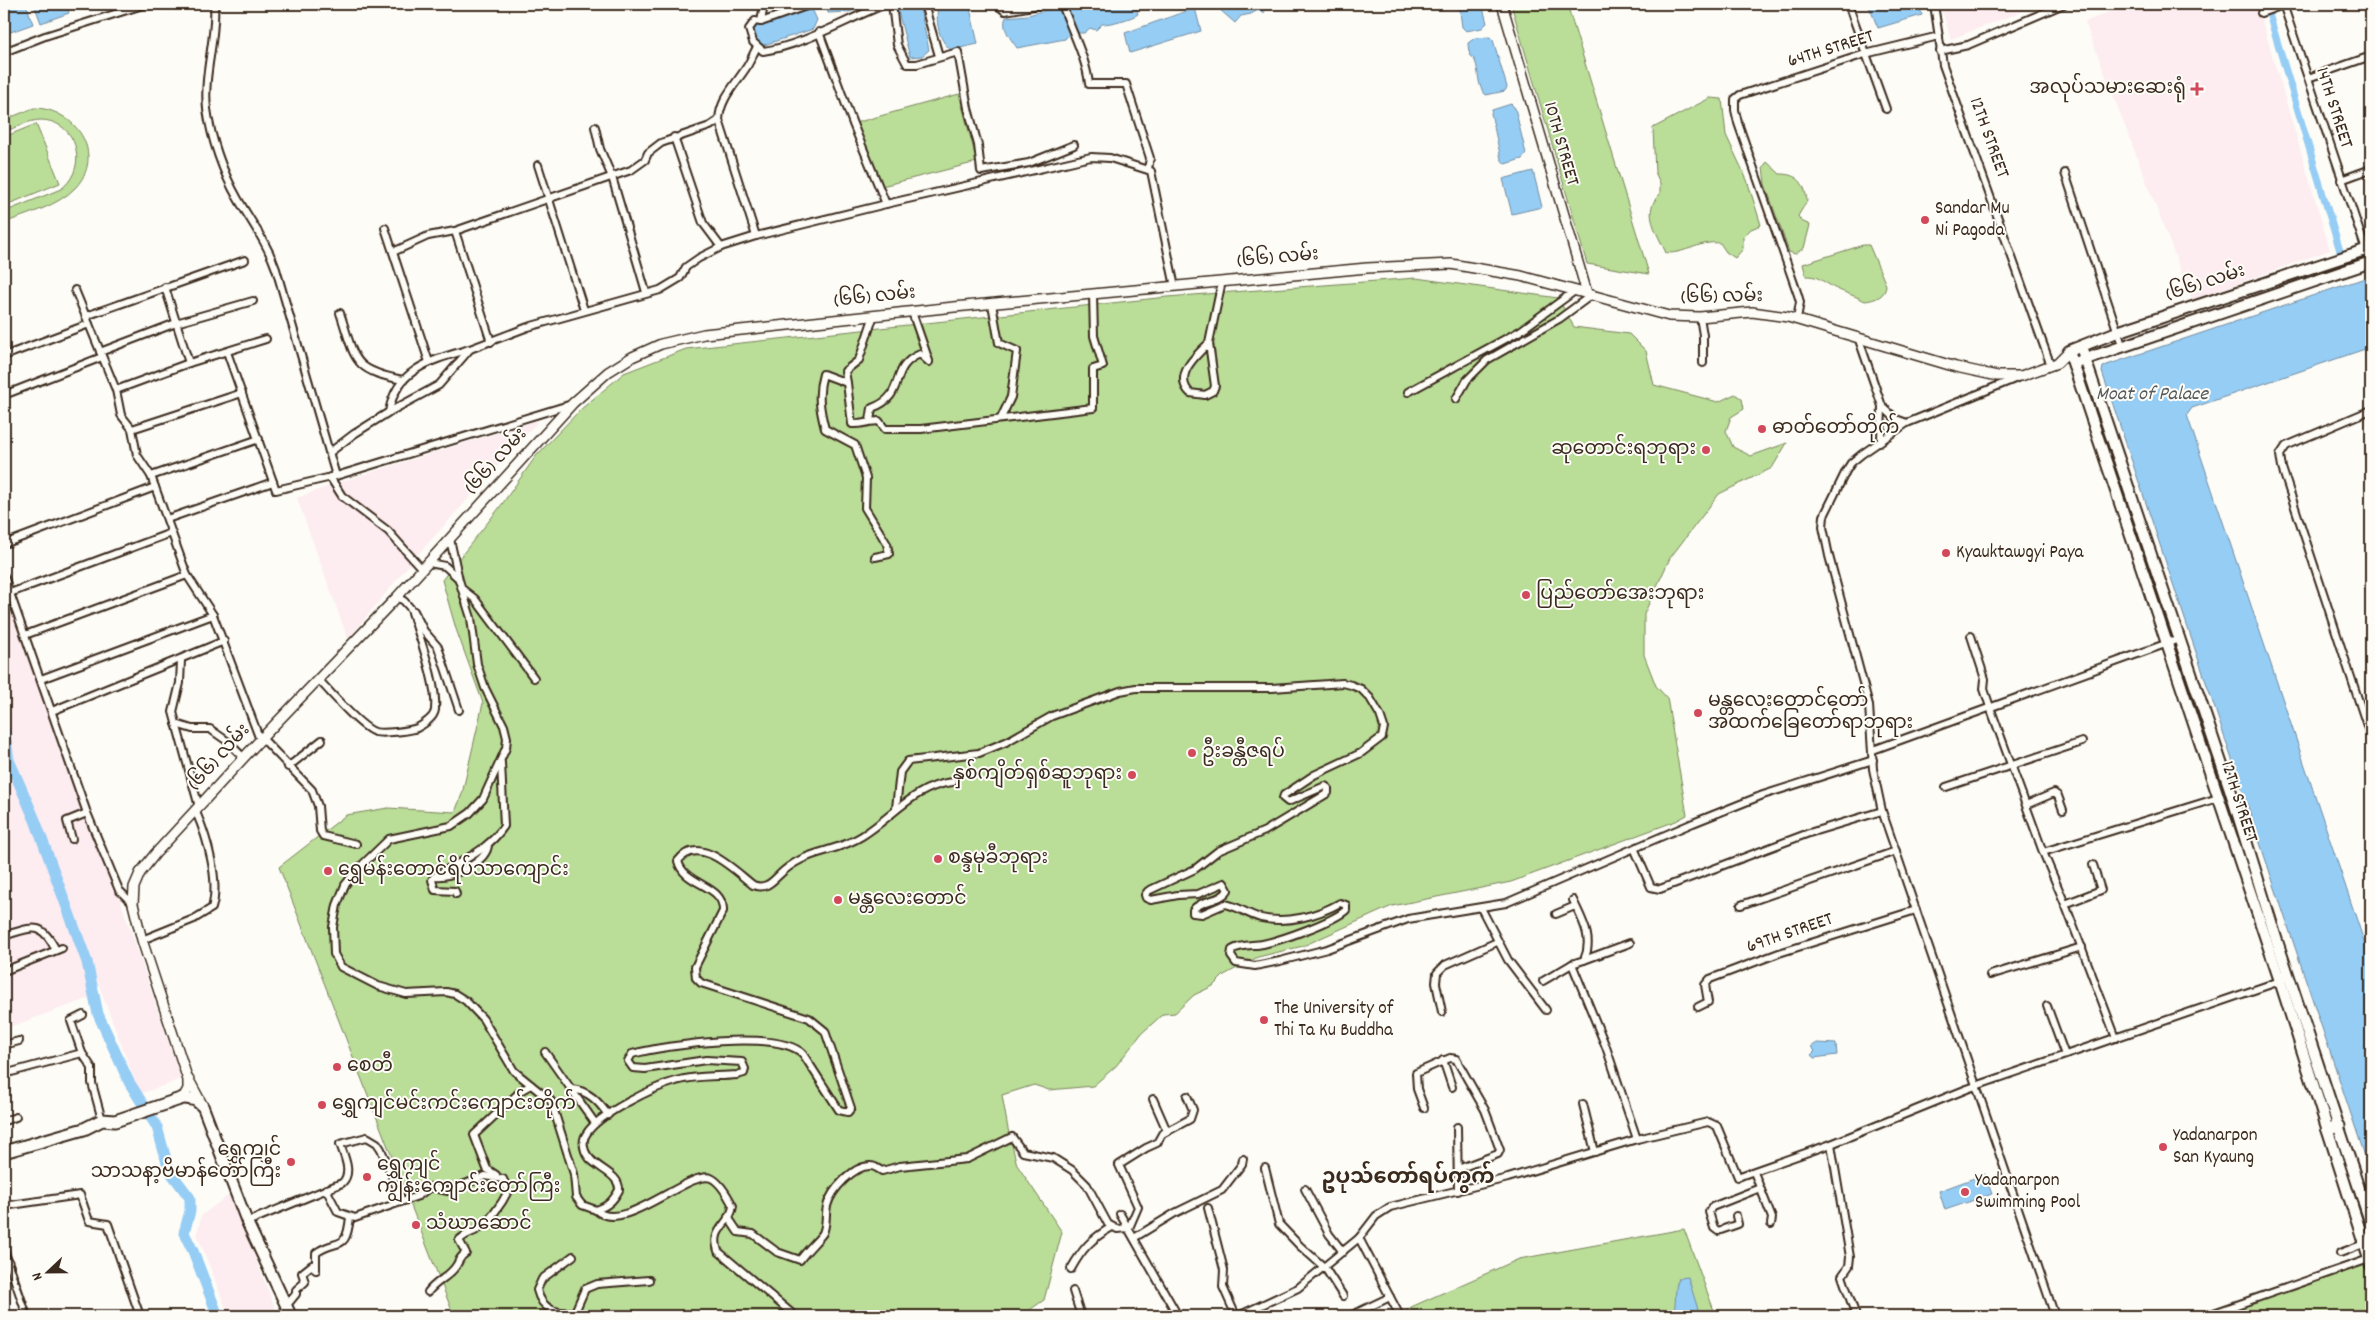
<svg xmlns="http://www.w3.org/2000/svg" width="2375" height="1320" viewBox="0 0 2375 1320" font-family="Dekko,'Noto Sans Myanmar',sans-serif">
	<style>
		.built { fill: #fdecf0 }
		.green { fill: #badd98; stroke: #7a845b }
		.water { fill: #96cdf5; stroke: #728c9f }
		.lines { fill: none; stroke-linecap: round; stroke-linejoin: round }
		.canal { stroke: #96cdf5; stroke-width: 7 }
		.river { stroke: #96cdf5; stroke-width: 11 }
		.street-casing { stroke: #3b2a1e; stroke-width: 10 }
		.secondary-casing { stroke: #3b2a1e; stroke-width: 12 }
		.primary-casing { stroke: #3b2a1e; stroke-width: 14 }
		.highway-casing { stroke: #3b2a1e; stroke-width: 15 }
		.street { stroke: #fdfcf7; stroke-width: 6 }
		.secondary { stroke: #fdfcf7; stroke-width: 9 }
		.primary { stroke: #fdfcf7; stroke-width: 10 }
		.highway { stroke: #fdfcf7; stroke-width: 11 }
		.rail { stroke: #3b2a1e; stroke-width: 2; stroke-dasharray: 8 4; stroke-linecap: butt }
		.poi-dot { fill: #d1495b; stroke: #fdfcf7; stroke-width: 2 }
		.labels { text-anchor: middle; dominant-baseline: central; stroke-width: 4; stroke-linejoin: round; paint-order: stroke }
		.street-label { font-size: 19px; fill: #3b2a1e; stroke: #fdfcf7 }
		.poi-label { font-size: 19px; fill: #3b2a1e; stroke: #fdfcf7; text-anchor: start }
		.water-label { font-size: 20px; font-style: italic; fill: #565b5e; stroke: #fdfcf7 }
		.quarter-label { font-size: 21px; font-weight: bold; fill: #3b2a1e; stroke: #fdfcf7 }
	</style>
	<rect width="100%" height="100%" fill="#fdfcf7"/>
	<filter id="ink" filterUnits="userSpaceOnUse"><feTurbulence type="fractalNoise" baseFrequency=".02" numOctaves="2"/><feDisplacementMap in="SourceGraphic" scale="10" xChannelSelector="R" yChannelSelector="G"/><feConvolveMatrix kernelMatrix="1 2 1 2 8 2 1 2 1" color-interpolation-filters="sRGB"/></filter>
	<g filter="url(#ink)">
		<g class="built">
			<polygon points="1940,4 2041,4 1951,39"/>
			<polygon points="2128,4 2257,4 2330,250 2192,300 2085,22"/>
			<polygon points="539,420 412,561 348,639 297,498 334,484"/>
			<polygon points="4,581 96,829 181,1079 140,1094 19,773 4,721"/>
			<polygon points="4,734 95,996 4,1029"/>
			<polygon points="230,1194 278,1316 229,1316 197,1234 201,1216"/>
		</g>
		<g class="green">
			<polygon points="1511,4 1567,4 1649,274 1587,264"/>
			<polygon points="959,94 977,162 882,186 855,123"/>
			<path d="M1710 98 1722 99 1726 135 1747 180 1761 225 1751 229 1743 237V249L1735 258 1726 252 1720 243C1700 240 1686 254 1666 253 1657 232 1641 212 1660 194V183L1655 172 1653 128Z"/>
			<path d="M34 108C75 108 107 155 75 188 58 206 27 214 4 223V212L61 189C89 168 78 121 41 120 29 120 15 128 4 132V120Z"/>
			<polygon points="36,124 60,183 4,206 4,137"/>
			<path d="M1767 162 1780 174C1798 174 1805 183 1807 201L1798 216 1801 221 1810 225 1804 248 1795 254 1789 252 1765 184 1763 167Z"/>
			<path d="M1863 245H1869L1886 285C1886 296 1875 300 1865 301 1854 295 1835 290 1828 284 1819 279 1817 276 1806 276L1803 264Z"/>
			<polygon points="1416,278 1558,298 1574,327 1629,334 1646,351 1654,385 1718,402 1735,394 1742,399 1744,409 1731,417 1726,431 1733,447 1751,456 1787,443 1772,468 1719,494 1670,558 1644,614 1644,655 1656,686 1667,698 1687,815 1676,821 1511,882 1392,906 1303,946 1258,957 1224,975 1213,986 1194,995 1175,1013 1163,1014 1142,1033 1116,1066 1093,1086 1049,1090 1034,1085 1002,1095 1008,1129 1017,1165 1062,1232 1044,1300 1021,1316 454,1316 279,867 346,815 388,808 455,812 462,794 483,703 456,629 442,580 500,507 536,456 580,410 624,373 686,349 1167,297"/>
			<polygon points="1684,1229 1716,1316 1401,1316 1411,1307 1519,1259"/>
			<polygon points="2364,1264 2371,1286 2371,1316 2209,1316"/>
		</g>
		<g class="water">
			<polygon points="4,4 26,4 33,24 5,34"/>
			<polygon points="34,4 66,4 69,13 41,23"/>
			<polygon points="835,4 870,4 849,12 828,13 827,7"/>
			<polygon points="896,4 919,4 929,50 922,56 910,57"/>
			<path d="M938 4H969L978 44 951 50C937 39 936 20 938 4Z"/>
			<path d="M1070 4H1135L1138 14C1131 19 1110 24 1102 24L1096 30 1090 28 1084 33H1076L1067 7Z"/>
			<polygon points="1227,4 1265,4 1264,13 1258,10 1251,14 1241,16 1235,23 1219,9 1218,5"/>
			<polygon points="1459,4 1482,4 1487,23 1482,28 1466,31 1462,27"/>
			<polygon points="1868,4 1919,4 1922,15 1878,28"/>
			<path d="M1054 8H1061L1069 34 1065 39 1017 48C1011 39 1001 28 1006 17L1028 15Z"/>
			<polygon points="1195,8 1201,31 1130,53 1125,33"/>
			<path d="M809 10 813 11 817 20 813 29 761 46C756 40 752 35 755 27Z"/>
			<path d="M1490 37 1493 40 1507 87 1505 91 1486 95C1476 86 1480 72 1475 61 1474 58 1472 57 1470 55 1469 52 1468 46 1468 43L1475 38Z"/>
			<polygon points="1511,104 1515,108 1526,154 1522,159 1505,164 1501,159 1491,113 1492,110"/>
			<polygon points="1533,171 1542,207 1512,214 1503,179"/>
			<polygon points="2371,276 2371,347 2192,408 2187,415 2371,962 2371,1174 2102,372 2103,367 2107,365"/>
			<polygon points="1817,1043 1836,1044 1837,1055 1814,1058 1811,1055 1815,1051 1811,1047"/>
			<polygon points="1985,1174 1992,1194 1945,1210 1939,1191"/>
			<path d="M1688 1277 1700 1316H1672C1678 1304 1673 1289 1679 1278Z"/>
		</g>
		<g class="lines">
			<polyline class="canal" points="2266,4 2340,251"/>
			<polyline class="river" points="4,728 9,760 35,820 87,962 98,1014 129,1082 157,1127 169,1170 190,1198 190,1211 184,1233 193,1251 218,1316"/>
			<g class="street-casing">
				<g id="street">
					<path d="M214 4C217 39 203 72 207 109 211 139 223 173 238 199 252 223 267 243 276 269L336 476"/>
					<path d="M812 4 761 22 755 21 749 29 753 42 763 51C802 46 849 18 886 4"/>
					<polyline points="892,4 897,45 907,64 917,64 958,52 968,108 978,145 981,171 1029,163 1074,145"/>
					<polyline points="924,4 939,56"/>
					<polyline points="996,4 1005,11 1044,4"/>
					<path d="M1062 4C1071 30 1086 57 1089 84H1126L1150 158 1148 169"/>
					<polyline points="1848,4 1886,109"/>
					<polyline points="1934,4 1943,65 2051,366"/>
					<polyline points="2283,4 2370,262"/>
					<polyline points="2261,13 2283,5"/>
					<polyline points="761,22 764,4"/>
					<polyline points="819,32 853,124 886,204"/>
					<polyline points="1940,51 1968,45 2064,4"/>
					<polyline points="4,52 45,36 146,4"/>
					<polyline points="2308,78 2371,56"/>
					<polyline points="719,120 756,236"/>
					<polyline points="595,127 600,149 612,177 646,292"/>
					<polyline points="674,137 703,223 721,247"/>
					<polyline points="538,165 584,310"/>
					<polyline points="2065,173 2122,345"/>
					<polyline points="2341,180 2371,169"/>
					<polyline points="385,228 429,362"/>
					<polyline points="393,252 428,236 455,231"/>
					<polyline points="165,287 189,363"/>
					<polyline points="75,290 116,390 121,415 132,429 137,455 151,476 187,575 213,615 260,740"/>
					<polyline points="992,304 999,343 1017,351 1011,397 1001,418"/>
					<polyline points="912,312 929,361"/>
					<path d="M340 313C356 360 351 370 403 380"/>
					<polyline points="86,316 245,260"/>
					<polyline points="1700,317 1703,335 1703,363"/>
					<polyline points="1797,319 1800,302 1798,295 1738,123 1735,110 1735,99 1740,95 1865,54 1939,36"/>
					<polyline points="1858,337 1882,406 1881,440"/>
					<path d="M491 342 455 231 631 170 645 160 648 153 661 143 710 126 719 120C720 99 735 85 746 68 750 62 753 54 757 47"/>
					<path d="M1209 343C1196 355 1173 376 1190 393L1205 395 1213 391 1215 386 1209 343 1222 281"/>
					<polyline points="100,352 176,323 253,301"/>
					<polyline points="227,352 276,490 336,476 572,404"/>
					<polyline points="4,356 89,324"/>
					<polyline points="2017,378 1907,423 1862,454 1851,463 1846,471 1824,516 1823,527 1829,556 1869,705 1873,769 1882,811 2055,1316"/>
					<polyline points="847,383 845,371 859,360 874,315"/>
					<polyline points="116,390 189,363 266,339"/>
					<polyline points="1408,392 1520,331 1576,290"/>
					<polyline points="4,395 102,357"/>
					<polyline points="1456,399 1467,380 1487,360 1559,319 1593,294"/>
					<polyline points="1882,406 1896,419 1907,423"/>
					<polyline points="2371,410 2286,446 2280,455 2282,468 2371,738"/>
					<path d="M389 412C396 368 433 360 470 349"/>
					<path d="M870 421 872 408C908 395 887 368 920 354L929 362"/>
					<polyline points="132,429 242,393"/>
					<polyline points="329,453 354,434 389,412 439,385 470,349 528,327 660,290 680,278 686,267 699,258 721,247 756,236 886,204 1091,157 1110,158 1151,171 1175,287"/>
					<polyline points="151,476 259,439"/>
					<polyline points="330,477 342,496 388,531 422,569"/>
					<polyline points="167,519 273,482"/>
					<path d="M450 539 459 580 471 618 477 664 485 688 504 726 507 738 506 748 483 799 470 813 451 826 389 839 359 868 345 885 337 905 333 927 334 954 341 967 378 986 406 994 446 992 455 994 466 1001 483 1019 514 1071 551 1101 574 1174 576 1197 582 1205 596 1210C608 1206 613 1201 619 1190 620 1172 591 1168 585 1151 583 1145 583 1138 587 1133 599 1114 654 1087 676 1081 696 1075 717 1077 737 1075L744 1073 745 1069 742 1062 706 1060 645 1069 633 1068 628 1061 632 1054C665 1045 778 1029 803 1054L839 1110 848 1112 851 1108 825 1031 809 1018 701 983 696 978 695 967 723 911C724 884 684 886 678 861 699 833 736 872 753 885 764 889 770 884 777 877 805 848 832 855 862 836 893 817 914 786 953 782"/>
					<polyline points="4,544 155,487"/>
					<path d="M875 557 889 554 887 544 865 508 866 478 855 445 825 429C820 410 817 394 823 374L847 383 852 424C862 425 869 421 879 421L885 429H921L1093 408V369L1103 366 1094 336 1093 294"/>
					<polyline points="429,563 445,566 457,577"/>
					<polyline points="4,576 87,813 119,890 133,904"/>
					<polyline points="462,589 475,599 534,678"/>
					<polyline points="10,593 171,533"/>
					<polyline points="414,611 424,631 438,647 459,710"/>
					<polyline points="25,635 187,575"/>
					<polyline points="1971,636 1985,679 1984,689 1990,707 2043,852 2065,904 2116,1038"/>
					<polyline points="181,660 180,683 173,712 199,807"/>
					<polyline points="41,679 213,615"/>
					<path d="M319 680C330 692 361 728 375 732 383 734 409 731 417 728 424 724 434 718 435 710 438 685 418 634 411 609L404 601 397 597"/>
					<polyline points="52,711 224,641"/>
					<polyline points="176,724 192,729 210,729 227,741 244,758"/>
					<polyline points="262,738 312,790 318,806 320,831 323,836 356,844"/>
					<polyline points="1873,750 2179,639"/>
					<polyline points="288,767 322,740"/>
					<polyline points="1946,787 2082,742"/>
					<polyline points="2026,805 2054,793 2058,796 2063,810"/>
					<path d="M896 808 900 772 908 761 979 753 1006 742 1052 716 1120 691 1136 688H1272L1343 683 1351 685 1361 689 1370 698 1380 715 1384 727 1382 737 1361 753 1314 775 1284 795 1283 798 1288 802 1325 786 1328 788V793L1265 831 1218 851 1195 869 1148 891 1145 895 1146 898 1151 900 1178 895 1198 894 1224 883 1228 890C1221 902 1201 899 1193 910V913L1202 914 1225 904C1238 906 1248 915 1261 918 1287 924 1317 916 1340 903L1346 905V910C1333 922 1281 940 1263 944 1253 946 1241 944 1232 950L1231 956 1236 963 1255 966 1280 961 1327 949 1408 919 1506 903 1693 823 1763 795 1873 760"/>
					<polyline points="72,839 67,821 87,813"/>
					<polyline points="1635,850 1651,887 1660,889 1809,833 1882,811"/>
					<polyline points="2043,852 2218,798"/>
					<path d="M436 876C452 878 488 862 488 844"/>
					<path d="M456 894 455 891 435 890 432 880 434 877C459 862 488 851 504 826L501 763"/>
					<path d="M1573 900C1582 920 1594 938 1584 960L1572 964 1606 1047 1637 1139"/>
					<polyline points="2065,904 2101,890 2093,865"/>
					<polyline points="1741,905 1896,851"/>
					<polyline points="1481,908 1508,960 1546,1010"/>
					<polyline points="1556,914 1575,906"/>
					<path d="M6 935C34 927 41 921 56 950"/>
					<path d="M142 940 194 919 212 908C220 881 207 837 196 812"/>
					<polyline points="1584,960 1630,943"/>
					<polyline points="4,971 62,948"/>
					<polyline points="1990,975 2082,947"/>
					<polyline points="1543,981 1572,964"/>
					<polyline points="2047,1006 2065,1055"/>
					<polyline points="1698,1007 1708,1002 1705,985 1710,979 1779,953 1916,910"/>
					<polyline points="1442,1012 1436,983 1437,973 1445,965 1497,942"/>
					<polyline points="83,1015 71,1021 82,1053 92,1068 92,1083 102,1120"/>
					<polyline points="4,1045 19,1041"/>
					<path d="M545 1052 571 1089C588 1090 599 1102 608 1115"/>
					<polyline points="1443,1060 1452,1087"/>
					<polyline points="4,1074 82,1053"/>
					<polyline points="571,1089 595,1123"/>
					<polyline points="1153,1099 1167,1131"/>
					<polyline points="1583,1104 1595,1152"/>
					<polyline points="1424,1108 1417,1089 1416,1073 1450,1058 1456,1059 1485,1110 1500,1150 1498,1154 1458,1169"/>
					<polyline points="4,1121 16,1117"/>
					<polyline points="1457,1127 1458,1191"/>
					<polyline points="1831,1144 1850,1257 1849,1266 1842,1276 1856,1316"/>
					<polyline points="1265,1168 1279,1224 1300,1246 1325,1268 1343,1296"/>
					<polyline points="1754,1172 1772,1218 1771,1224"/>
					<polyline points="496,1175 487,1169 474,1135 522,1090 531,1085"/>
					<path d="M326 1189 338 1212 355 1218 418 1196 430 1187 448 1191 485 1176 503 1179 508 1191C502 1204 490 1220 478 1229 472 1234 467 1232 459 1240L466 1253C459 1257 460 1260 456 1266 449 1277 436 1281 428 1292"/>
					<polyline points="1305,1189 1329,1234 1343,1252"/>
					<polyline points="4,1206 80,1195 89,1221 108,1224 140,1316"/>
					<polyline points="1208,1208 1224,1270 1223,1287 1236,1316"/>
					<path d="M596 1210C622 1236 690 1169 711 1178 720 1182 729 1198 733 1206 731 1225 710 1227 718 1251L795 1316"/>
					<polyline points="1120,1214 1178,1316"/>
					<polyline points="1736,1216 1738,1224 1718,1231 1714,1228 1709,1212 1712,1207 1760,1188"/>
					<path d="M728 1217 738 1232 753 1234 777 1252 800 1260C805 1252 821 1237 823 1233 827 1224 825 1215 827 1206 831 1190 854 1165 871 1166 875 1166 878 1169 882 1171L900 1166 967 1159 1012 1137 1023 1152 1053 1158 1072 1170 1087 1185 1108 1224 1117 1229 1129 1228 1138 1207 1119 1165 1146 1148 1157 1143 1162 1134 1190 1119 1193 1110 1187 1096"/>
					<path d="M247 1222 342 1183C353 1173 344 1156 340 1144L367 1137 377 1143 381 1149 402 1201"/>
					<polyline points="1134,1238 1175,1213 1222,1190 1242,1164 1243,1159"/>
					<polyline points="1359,1238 1400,1316"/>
					<polyline points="4,1249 27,1316"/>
					<polyline points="2340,1253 2364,1244"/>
					<path d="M573 1256 542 1279 537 1290C542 1310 556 1314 575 1312L585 1289 597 1284 649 1280"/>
					<path d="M1071 1269C1082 1249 1092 1238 1112 1227"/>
					<path d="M316 1270V1253C338 1237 346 1254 350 1217"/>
					<polyline points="1073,1291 1081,1316"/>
					<polyline points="287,1305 296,1294 296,1290 305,1282 302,1273 312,1265 316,1270"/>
					<polyline points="1238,1316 1298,1288 1359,1238 1376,1216 1390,1207 1508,1178 1637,1139 1708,1122 1717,1126 1738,1177 1743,1175 1831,1144 1967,1089 2283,980"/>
					<polyline points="1350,1316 1390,1297"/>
					<polyline points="2205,1316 2369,1259"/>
				</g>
			</g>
			<g class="secondary-casing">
				<g id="secondary">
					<polyline points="1502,4 1587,293"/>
					<polyline points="189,1080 203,1106"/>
					<polyline points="183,1098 188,1089 188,1080 142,940 133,904 134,887 140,873 155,854 260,740 397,597 573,403 608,372 632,357 661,344 704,334 954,307 1367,268 1451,264 1521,276 1669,316 1700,317 1752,312 1788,317 1956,367 1997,376 2021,376 2057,363 2069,351"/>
				</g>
			</g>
			<g class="primary-casing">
				<g id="primary">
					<polyline points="2371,248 2117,332 2069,351 2280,981 2371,1265"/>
					<polyline points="2081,347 2230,789 2276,938 2371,1224"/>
					<polyline points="2080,361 2371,262"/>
					<polyline points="183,1098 195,1100 203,1107 247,1222 291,1316"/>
				</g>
			</g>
			<g class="highway-casing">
				<g id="highway">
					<polyline points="2328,1129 2339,1126"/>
					<polyline points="4,1152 84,1129 102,1120 115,1121 183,1098"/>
				</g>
			</g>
			<use href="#street" class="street"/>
			<use href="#secondary" class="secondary"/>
			<use href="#primary" class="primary"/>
			<use href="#highway" class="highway"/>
			<polyline class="rail" points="4,1240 30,1316"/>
		</g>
	</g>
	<g class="poi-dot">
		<path d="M2194.5 81.5h5v5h5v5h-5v5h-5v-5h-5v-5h5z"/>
		<circle cx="1925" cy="220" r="5"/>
		<circle cx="1762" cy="429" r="5"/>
		<circle cx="1706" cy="450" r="5"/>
		<circle cx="1946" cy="553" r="5"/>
		<circle cx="1526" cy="595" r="5"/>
		<circle cx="1698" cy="713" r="5"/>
		<circle cx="1192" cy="753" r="5"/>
		<circle cx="1132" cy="775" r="5"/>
		<circle cx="938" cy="859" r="5"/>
		<circle cx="328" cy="871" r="5"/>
		<circle cx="838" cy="900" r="5"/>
		<circle cx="1264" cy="1020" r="5"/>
		<circle cx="337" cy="1067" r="5"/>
		<circle cx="322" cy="1105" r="5"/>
		<circle cx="2163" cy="1147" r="5"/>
		<circle cx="291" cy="1162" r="5"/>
		<circle cx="367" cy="1177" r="5"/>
		<circle cx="1965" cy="1192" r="5"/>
		<circle cx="416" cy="1225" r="5"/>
	</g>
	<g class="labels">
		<g class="street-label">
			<text transform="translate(1831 50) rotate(-17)">64TH STREET</text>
			<text transform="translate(2333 108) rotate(72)">14TH STREET</text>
			<text transform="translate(1988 138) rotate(70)">12TH STREET</text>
			<text transform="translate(1560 144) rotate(74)">10TH STREET</text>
			<text transform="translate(1278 259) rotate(-5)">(၆၆) လမ်း</text>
			<text transform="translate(2206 284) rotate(-18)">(၆၆) လမ်း</text>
			<text transform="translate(875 298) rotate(-6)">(၆၆) လမ်း</text>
			<text transform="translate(1722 298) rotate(-1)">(၆၆) လမ်း</text>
			<text transform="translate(497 462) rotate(-48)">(၆၆) လမ်း</text>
			<text transform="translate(220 758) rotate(-48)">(၆၆) လမ်း</text>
			<text transform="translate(2238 802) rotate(72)">12TH STREET</text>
			<text transform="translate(1790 934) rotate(-19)">69TH STREET</text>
		</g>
		<g class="poi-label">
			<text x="2186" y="89" text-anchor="end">အလုပ်သမားဆေးရုံ</text>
			<text x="1935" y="209">Sandar Mu<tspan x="1935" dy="22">Ni Pagoda</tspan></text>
			<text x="1772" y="429">ဓာတ်တော်တိုက်</text>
			<text x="1696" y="450" text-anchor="end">ဆုတောင်းရဘုရား</text>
			<text x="1956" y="553">Kyauktawgyi Paya</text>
			<text x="1536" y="595">ပြည်တော်အေးဘုရား</text>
			<text x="1708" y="702">မန္တ‌လေးတောင်တော်<tspan x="1708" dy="22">အထက်ခြေတော်ရာဘုရား‌</tspan></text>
			<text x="1202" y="753">ဦးခန္တီဇရပ်</text>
			<text x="1122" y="775" text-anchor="end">နှစ်ကျိတ်ရှစ်ဆူဘုရား</text>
			<text x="948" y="859">စန္ဒမုခီဘုရား</text>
			<text x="338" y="871">ရွှေမန်းတောင်ရိပ်သာကျောင်း</text>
			<text x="848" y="900">မန္တလေးတောင်</text>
			<text x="1274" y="1009">The University of<tspan x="1274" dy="22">Thi Ta Ku Buddha</tspan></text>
			<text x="347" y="1067">စေတီ</text>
			<text x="332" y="1105">ရွှေကျင်မင်းကင်းကျောင်းတိုက်</text>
			<text x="2173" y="1136">Yadanarpon<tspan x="2173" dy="22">San Kyaung</tspan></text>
			<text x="281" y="1151" text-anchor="end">ရွှေကျင်<tspan x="281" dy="22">သာသနာ့ဗိမာန်တော်ကြီး</tspan></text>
			<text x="377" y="1166">ရွှေကျင်<tspan x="377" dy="22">ကျွန်းကျောင်းတော်ကြီး</tspan></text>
			<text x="1975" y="1181">Yadanarpon<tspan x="1975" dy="22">Swimming Pool</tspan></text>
			<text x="426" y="1225">သံဃာဆောင်</text>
		</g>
		<g class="water-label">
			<text x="2152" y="395">Moat of Palace</text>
		</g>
		<g class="quarter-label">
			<text x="1408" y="1179">ဥပုသ်တော်ရပ်ကွက်</text>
		</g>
	</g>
	<rect width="2375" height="1320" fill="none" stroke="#fdfcf7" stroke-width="20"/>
	<rect x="10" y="10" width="2355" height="1300" fill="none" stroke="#3b2a1e" stroke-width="2" filter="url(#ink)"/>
	<g transform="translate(48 1272) rotate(248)" stroke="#fdfcf7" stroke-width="4" paint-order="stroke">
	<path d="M0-4L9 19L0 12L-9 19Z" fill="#3b2a1e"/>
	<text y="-8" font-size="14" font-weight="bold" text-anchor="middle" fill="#3b2a1e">N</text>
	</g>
</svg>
